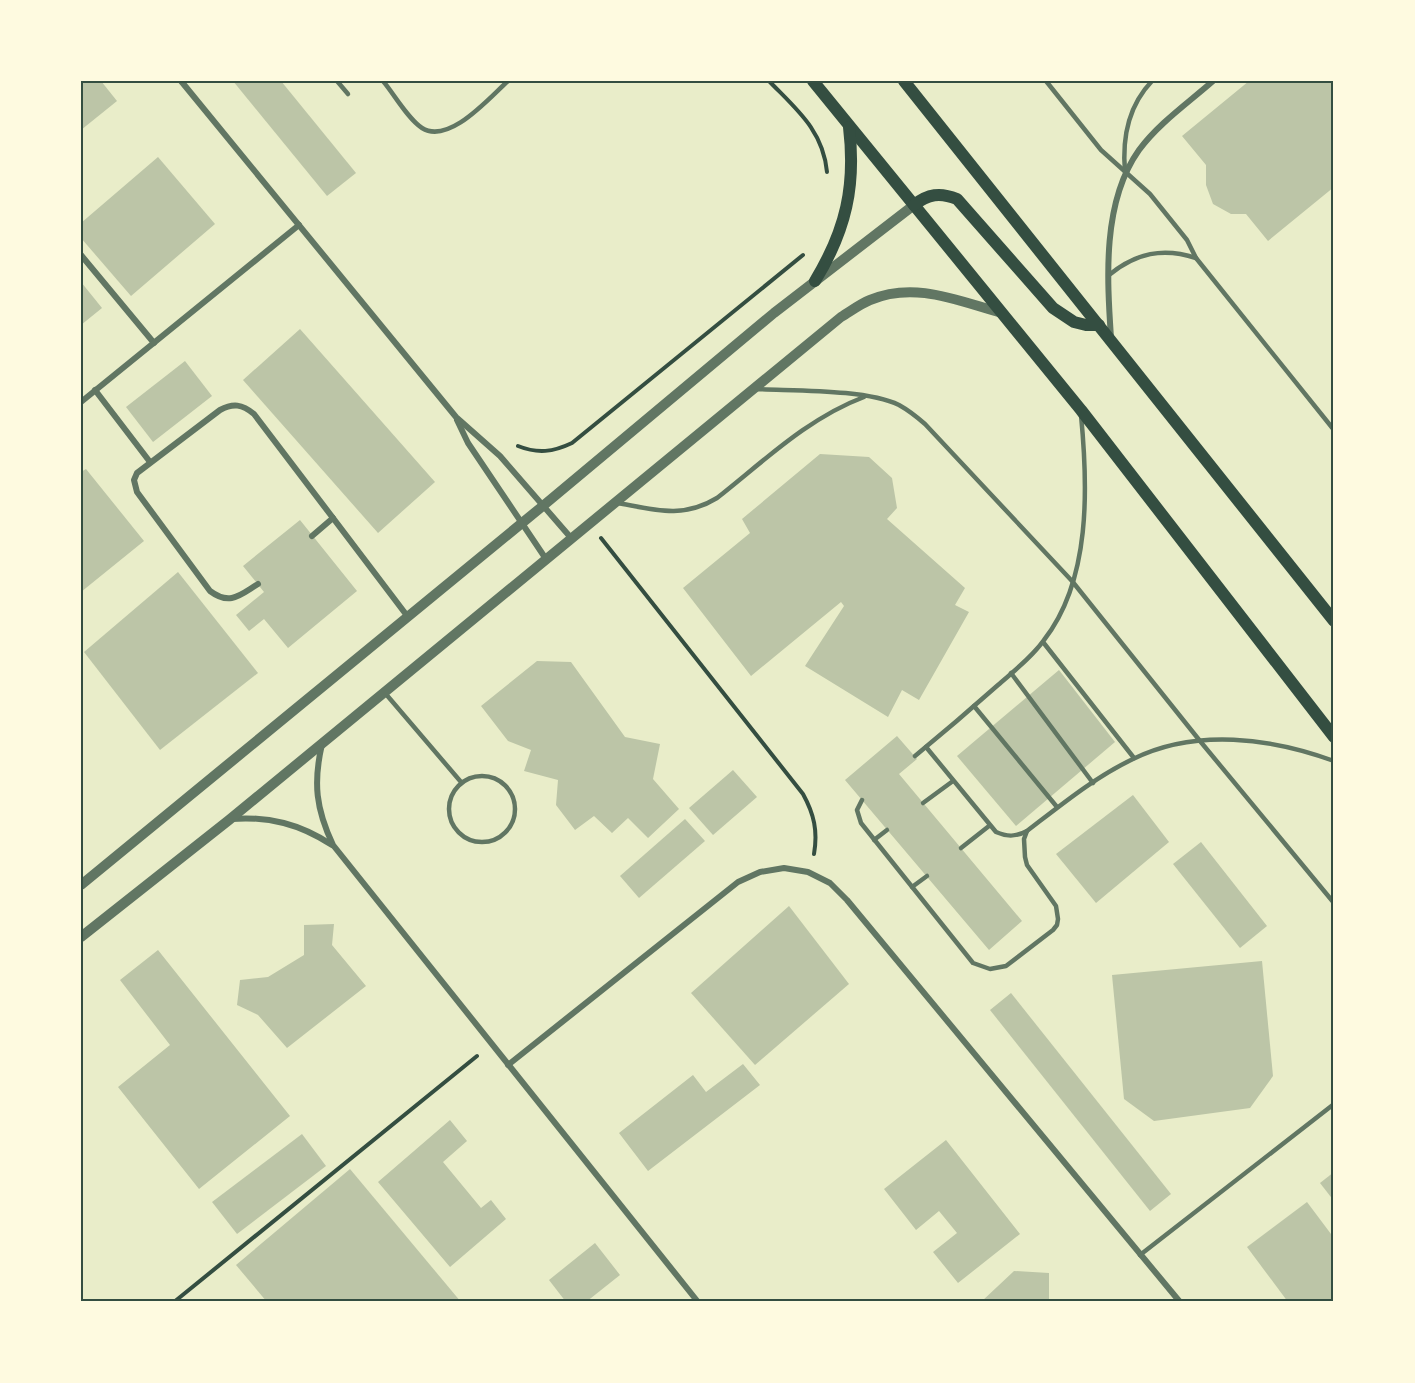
<svg xmlns="http://www.w3.org/2000/svg" width="1415" height="1383" viewBox="0 0 1415 1383" font-family="'Golos Text',sans-serif">
	<style>
		.building { fill: #bcc5a7 }
		.lines { fill: none; stroke-linecap: round; stroke-linejoin: round }
		.path { stroke: #344e41; stroke-width: 4 }
		.service { stroke: #617663; stroke-width: 4.5 }
		.minor { stroke: #617663; stroke-width: 6 }
		.tertiary { stroke: #617663; stroke-width: 10 }
		.secondary { stroke: #344e41; stroke-width: 12 }
		.neatline { fill: none; stroke: #344e41; stroke-width: 2 }
	</style>
	<rect width="100%" height="100%" fill="#e9edc9"/>
	<g class="building">
		<polygon points="81,81 101,81 117,101 81,130"/>
		<polygon points="233,81 281,81 356,173 327,196"/>
		<polygon points="1249,81 1334,81 1334,187 1268,241 1246,214 1231,214 1213,204 1206,185 1206,165 1182,136"/>
		<polygon points="158,157 215,224 131,296 81,238 81,223"/>
		<polygon points="81,282 102,308 81,325"/>
		<polygon points="300,329 435,482 378,533 243,380"/>
		<polygon points="185,361 212,396 153,442 126,407"/>
		<polygon points="820,454 869,457 892,478 897,508 887,519 965,588 955,605 969,612 919,700 902,690 888,717 805,666 844,606 841,602 751,676 683,588 750,533 742,519"/>
		<polygon points="86,469 144,541 81,592 81,472"/>
		<polygon points="300,520 357,591 288,648 264,619 249,631 236,615 264,592 243,566"/>
		<polygon points="178,572 258,673 160,750 84,652"/>
		<polygon points="537,661 571,662 625,737 660,744 653,779 679,809 648,838 628,818 612,833 594,816 575,830 556,805 558,780 524,771 531,750 508,741 481,706"/>
		<polygon points="1059,670 1115,742 1016,826 957,756"/>
		<polygon points="897,736 917,759 899,774 1022,921 989,950 845,780"/>
		<polygon points="733,770 757,797 713,835 689,808"/>
		<polygon points="1133,795 1169,842 1096,903 1056,854"/>
		<polygon points="685,819 705,841 639,898 620,876"/>
		<polygon points="1201,842 1267,926 1240,948 1173,864"/>
		<polygon points="789,906 849,984 755,1065 691,993"/>
		<polygon points="334,924 332,945 366,986 287,1048 258,1015 237,1005 240,980 268,977 304,955 304,925"/>
		<polygon points="158,950 290,1116 199,1189 118,1087 170,1045 120,980"/>
		<polygon points="1262,961 1273,1076 1250,1108 1154,1121 1124,1099 1112,975"/>
		<polygon points="1011,993 1171,1194 1150,1211 990,1010"/>
		<polygon points="743,1064 760,1085 648,1171 619,1133 693,1075 706,1092"/>
		<polygon points="450,1120 467,1141 443,1162 481,1208 491,1200 506,1219 450,1267 378,1182"/>
		<polygon points="302,1134 326,1166 237,1234 212,1202"/>
		<polygon points="946,1140 1020,1234 958,1283 933,1252 957,1233 939,1211 916,1230 884,1189"/>
		<polygon points="350,1169 461,1302 267,1302 236,1265"/>
		<polygon points="1334,1172 1334,1201 1320,1183"/>
		<polygon points="1307,1202 1334,1238 1334,1302 1288,1302 1247,1247"/>
		<polygon points="595,1243 620,1275 586,1302 566,1302 549,1280"/>
		<polygon points="1014,1271 1049,1273 1049,1302 981,1302"/>
	</g>
	<g class="lines">
		<g class="path">
			<path d="M769 81C796 109 823 130 827 172"/>
			<path d="M518 446C538 454 553 452 572 443L803 255"/>
			<path d="M601 538 803 794C814 814 818 831 814 854"/>
			<polyline points="174,1302 477,1056"/>
		</g>
		<g class="service">
			<polyline points="337,81 348,94"/>
			<path d="M383 81C394 94 408 119 422 128 449 145 489 98 508 81"/>
			<polyline points="1046,81 1101,150 1150,194 1187,240 1196,258 1334,430"/>
			<path d="M1125 172C1122 138 1128 106 1152 81"/>
			<path d="M1109 275C1136 253 1163 247 1196 258"/>
			<path d="M756 389C794 391 866 389 899 405 908 410 917 417 925 424L1072 581 1200 741 1334 903"/>
			<path d="M618 503C655 510 683 519 717 498 764 461 808 418 864 397"/>
			<polyline points="1043,642 1134,758"/>
			<polyline points="1011,673 1093,783"/>
			<polyline points="385,693 461,782"/>
			<polyline points="974,706 1057,807"/>
			<path d="M926 747 996 832C1007 837 1016 837 1027 831"/>
			<path d="M915 756C943 733 971 709 998 685 1014 671 1032 657 1044 640 1091 580 1088 487 1081 415"/>
			<circle cx="482" cy="809" r="33"/>
			<path d="M862 800 857 810 861 823 973 963 990 969 1006 966 1053 930 1057 925 1058 919 1056 906 1027 865 1025 857 1024 839 1027 831C1061 805 1095 777 1133 759 1196 728 1271 738 1334 761"/>
			<polyline points="923,803 953,781"/>
			<polyline points="874,840 887,830"/>
			<polyline points="961,848 989,826"/>
			<polyline points="912,887 927,876"/>
			<polyline points="1140,1255 1334,1104"/>
		</g>
		<g class="minor">
			<polyline points="181,81 456,417 500,456 572,539"/>
			<polyline points="81,255 154,343"/>
			<path d="M1111 338C1107 278 1102 202 1139 150 1159 123 1188 103 1213 81"/>
			<polyline points="95,390 150,462"/>
			<polyline points="81,402 299,225"/>
			<polyline points="457,420 468,443 546,559"/>
			<polyline points="333,518 408,617"/>
			<path d="M258 584C240 595 230 606 210 591L137 492 134 480 137 473 220 410C233 403 242 404 254 414L333 518 312 536"/>
			<path d="M322 744C313 783 316 809 333 845L698 1302"/>
			<path d="M231 819C269 816 300 824 332 845"/>
			<polyline points="508,1065 738,882 760,872 784,868 808,872 830,883 847,900 1180,1302"/>
		</g>
		<g class="tertiary">
			<polyline points="81,885 544,505 774,313 914,205"/>
			<path d="M81 937 229 820 841 317C851 311 860 304 870 300 915 281 958 301 1002 313"/>
		</g>
		<g class="secondary">
			<polyline points="813,81 1081,410 1334,737"/>
			<polyline points="904,81 1334,621"/>
			<path d="M914 205C928 194 940 192 957 199L1053 308 1074 322 1086 325H1099"/>
			<path d="M815 281C846 230 856 186 849 127"/>
		</g>
	</g>
	<rect width="1415" height="1383" fill="none" stroke="#fefae0" stroke-width="165"/>
	<rect x="82" y="82" width="1250" height="1218" class="neatline"/>
</svg>
